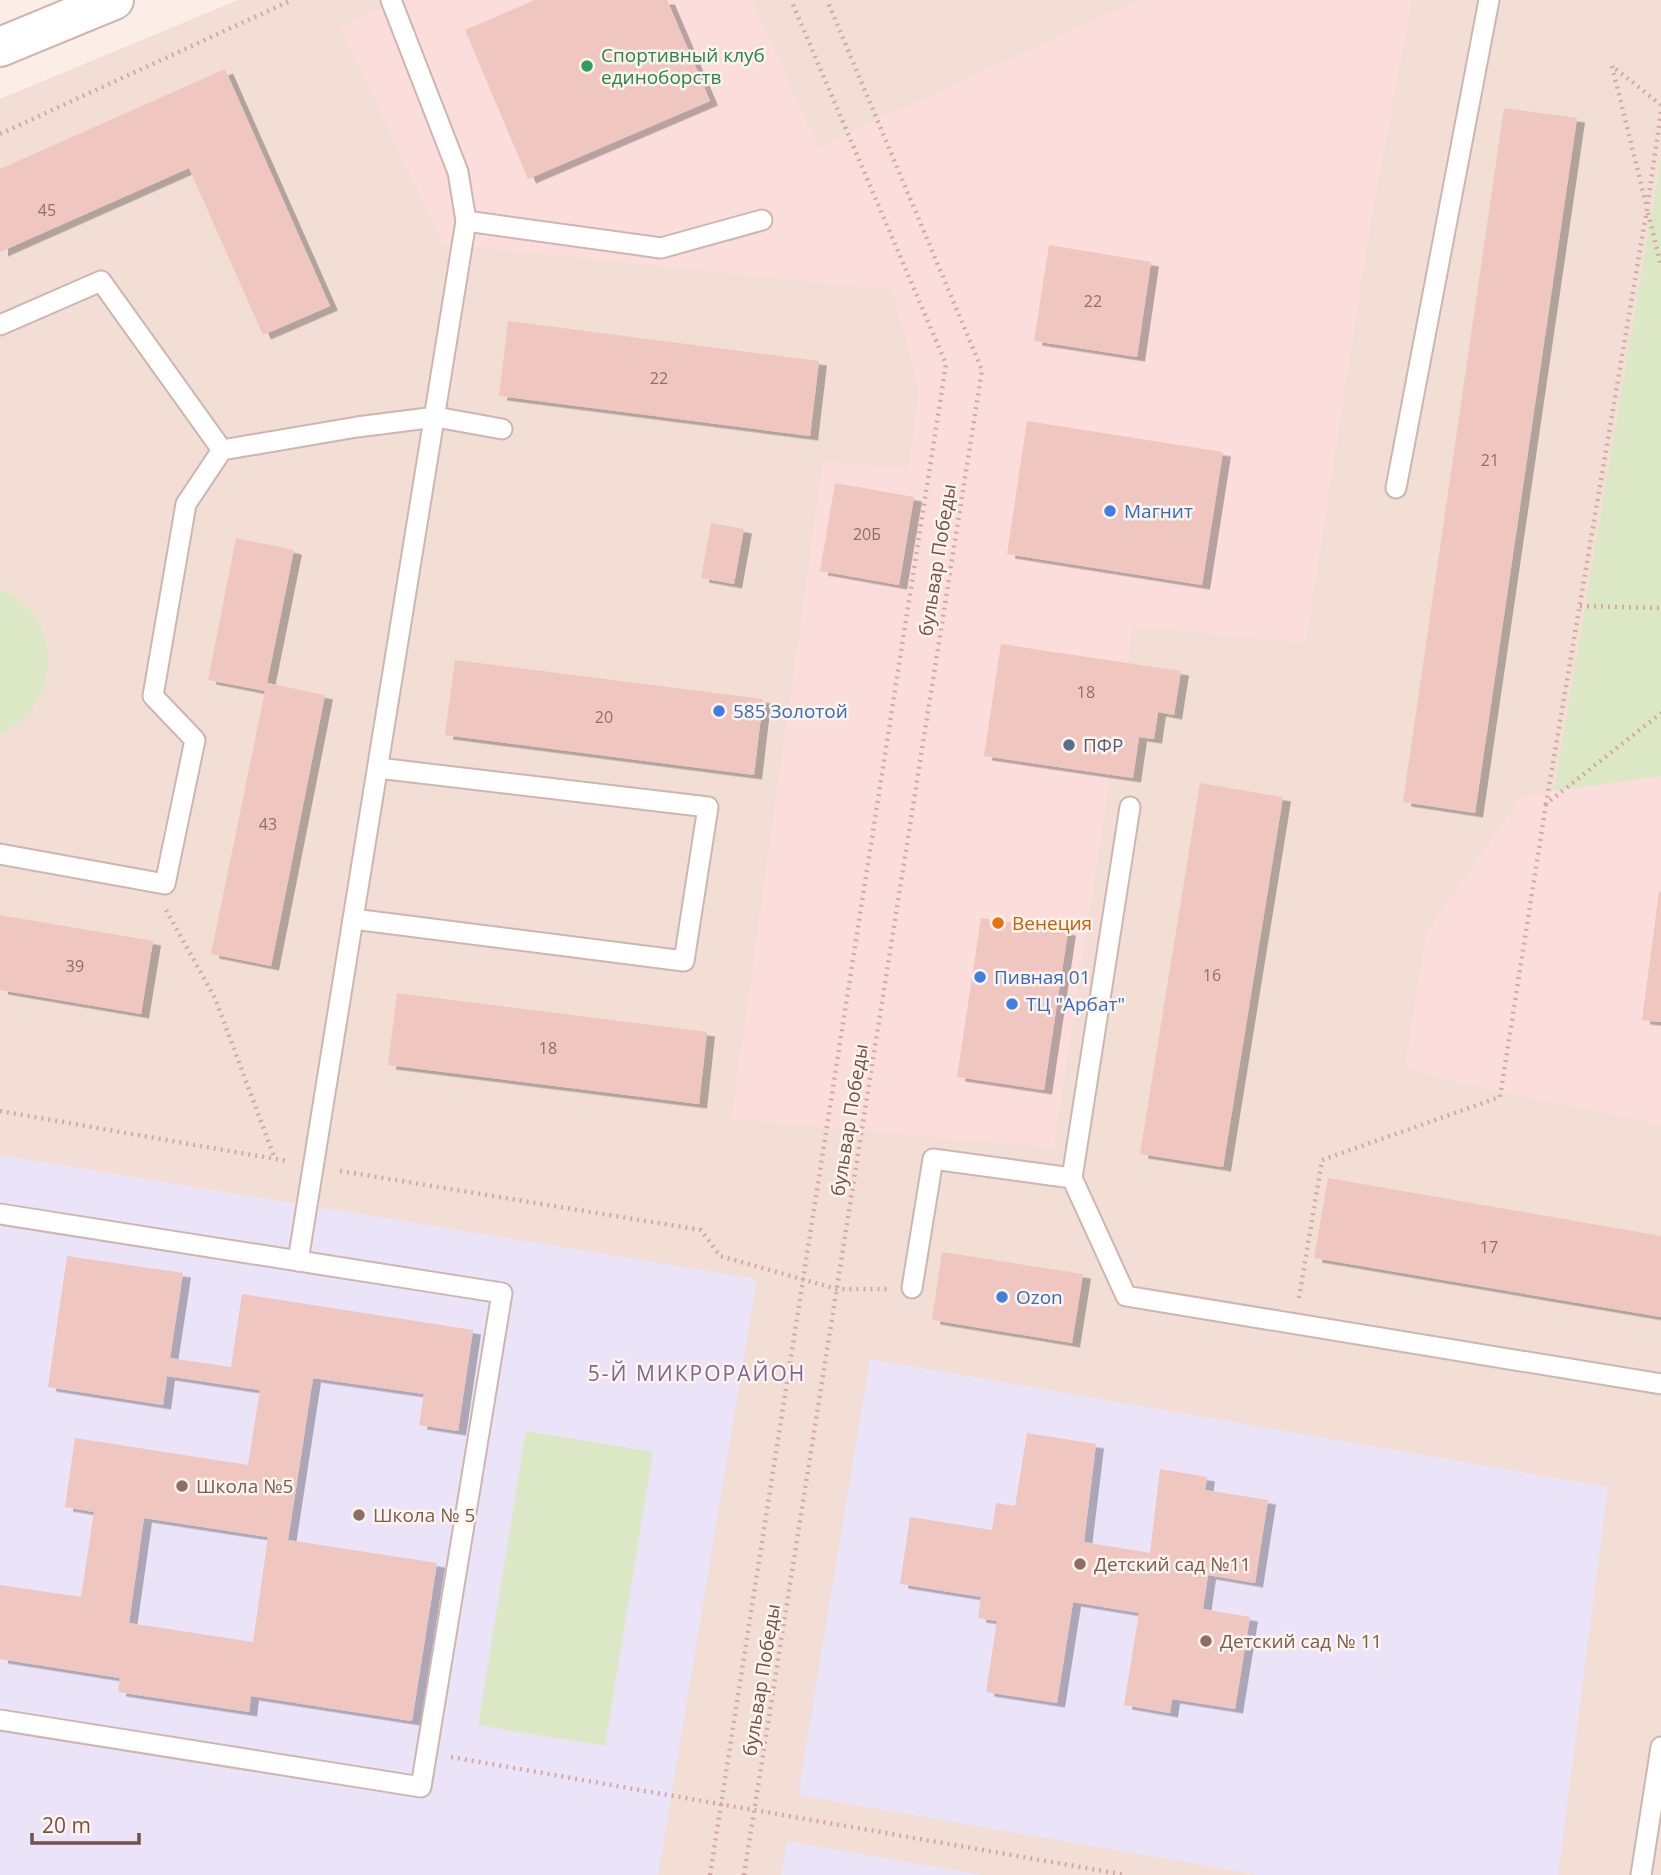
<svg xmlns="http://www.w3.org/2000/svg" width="1661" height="1875" viewBox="0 0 1661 1875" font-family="'Open Sans',sans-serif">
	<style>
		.residential { fill: #f2ded5 }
		.commercial { fill: #fbdddb }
		.education { fill: #ebe3f8 }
		.green { fill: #dce8c5 }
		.building { fill: #efc7c0; fill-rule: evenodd; filter: url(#shadow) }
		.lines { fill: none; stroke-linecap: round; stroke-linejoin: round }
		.lane-casing { stroke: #ceb6b0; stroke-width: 23 }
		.secondary-casing { stroke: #d1b4ae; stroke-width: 42 }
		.path { stroke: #d4aaa3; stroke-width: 4.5; stroke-dasharray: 2 5; stroke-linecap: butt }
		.lane { stroke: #fff; stroke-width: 19 }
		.secondary { stroke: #fff; stroke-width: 38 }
		.leisure-dot { fill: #2e9e5b; stroke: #fef3ed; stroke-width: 2.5 }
		.shop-dot { fill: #3f7fe0; stroke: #fef3ed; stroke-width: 2.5 }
		.service-dot { fill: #5c6f8a; stroke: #fef3ed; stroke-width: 2.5 }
		.food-dot { fill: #e8710a; stroke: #fef3ed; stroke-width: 2.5 }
		.education-dot { fill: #8d6e63; stroke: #fef3ed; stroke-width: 2.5 }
		.labels { text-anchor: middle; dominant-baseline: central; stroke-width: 5; stroke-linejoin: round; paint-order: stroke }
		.number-label { font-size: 16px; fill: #926e69 }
		.leisure-label { font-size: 19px; fill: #27864d; stroke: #fef3ed; text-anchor: start }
		.shop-label { font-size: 19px; fill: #366cbe; stroke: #fef3ed; text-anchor: start }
		.street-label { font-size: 19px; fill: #73514c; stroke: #fef3ed }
		.service-label { font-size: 19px; fill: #4e5e75; stroke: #fef3ed; text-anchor: start }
		.food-label { font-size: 19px; fill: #c56008; stroke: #fef3ed; text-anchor: start }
		.education-label { font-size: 19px; fill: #785e54; stroke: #fef3ed; text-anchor: start }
		.neighbourhood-label { font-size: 21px; letter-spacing: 2px; fill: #7b6896; stroke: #fef3ed }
	</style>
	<defs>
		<filter id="shadow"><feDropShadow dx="8" dy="4.5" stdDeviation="0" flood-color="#0004"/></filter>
	</defs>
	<rect width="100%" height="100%" fill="#fbeee6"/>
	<polygon class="residential" points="238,0 1661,0 1661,1875 0,1875 0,99"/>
	<g class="commercial">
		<polygon points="398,0 752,0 818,147 1138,0 1412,0 1371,222 1306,643 1133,627 1054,1148 731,1119 823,461 908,469 919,390 892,290 443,244 340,28"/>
		<polygon points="1661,776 1661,1125 1455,1082 1405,1067 1426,933 1520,798 1554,791"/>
	</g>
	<g class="education">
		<polygon points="0,1155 757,1279 658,1875 0,1875"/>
		<polygon points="870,1359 1608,1487 1558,1875 1259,1875 798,1795"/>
		<polygon points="787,1841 981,1875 781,1875"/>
	</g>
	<g class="green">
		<polygon points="1661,159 1661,776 1554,791"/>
		<path d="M0 589C65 618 63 704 0 734Z"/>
		<polygon points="526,1431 653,1452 605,1746 478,1725"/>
	</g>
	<g class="building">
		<polygon points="535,0 667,0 710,101 528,179 465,30"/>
		<polygon points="225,69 330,306 263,335 189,168 0,252 0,169"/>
		<polygon points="1504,108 1577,118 1475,813 1403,802"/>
		<polygon points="1049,245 1151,262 1137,357 1034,341"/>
		<polygon points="508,321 819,361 810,436 499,396"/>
		<polygon points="1027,421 1223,452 1202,585 1007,554"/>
		<polygon points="835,483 914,497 899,585 820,571"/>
		<polygon points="711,523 744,529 734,584 701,578"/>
		<polygon points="236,538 294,550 267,683 325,695 271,966 211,954 265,691 208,680"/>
		<polygon points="1001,644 1181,671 1174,715 1158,712 1154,739 1139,737 1133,778 984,756"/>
		<polygon points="455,660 763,699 754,775 445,735"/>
		<polygon points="1200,783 1283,797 1223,1167 1140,1154"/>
		<polygon points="1659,892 1661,892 1661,1022 1642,1020"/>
		<polygon points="0,915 153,941 141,1014 0,990"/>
		<polygon points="981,918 1068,931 1044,1090 957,1077"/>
		<polygon points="397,993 707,1032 699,1104 388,1065"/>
		<polygon points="1328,1178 1661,1236 1661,1317 1314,1258"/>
		<polygon points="942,1252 1083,1274 1072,1343 932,1320"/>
		<path d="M67 1256 183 1273 170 1358 231 1367 242 1294 473 1330 458 1431 419 1425 424 1394 313 1378 288 1540 437 1563 412 1721 251 1696 249 1712 118 1692 120 1678 0 1659V1585L81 1597 94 1512 65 1507 75 1438 248 1465 260 1390 167 1376 163 1405 48 1387ZM144 1518 268 1537 253 1642 129 1623Z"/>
		<polygon points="1027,1433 1096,1444 1084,1542 1150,1553 1160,1469 1207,1477 1205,1490 1268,1500 1255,1583 1208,1575 1203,1609 1250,1617 1235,1709 1172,1699 1170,1713 1124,1705 1139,1613 1073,1602 1057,1703 986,1692 997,1621 978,1618 981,1597 900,1584 910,1517 992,1530 996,1503 1015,1506"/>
	</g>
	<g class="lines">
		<g class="lane-casing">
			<g id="lane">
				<polyline points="466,221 661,248 762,220"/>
				<polyline points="0,325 101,281 222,450 357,427 436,417 502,429"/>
				<polyline points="1396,488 1489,0"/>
				<polyline points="378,768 708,807 684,961 353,919 466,221 458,172 391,0"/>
				<polyline points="0,854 165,884 195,740 153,696 186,504 222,450"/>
				<polyline points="1072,1178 1130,807"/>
				<polyline points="0,1214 502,1293 421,1787 0,1720"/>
				<polyline points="298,1261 353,919"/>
				<polyline points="912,1288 933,1159 1072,1178 1126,1296 1661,1384"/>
				<polyline points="1641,1875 1661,1747"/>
			</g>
		</g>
		<g class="secondary-casing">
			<polyline id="secondary" points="0,47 114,0"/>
		</g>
		<g class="path">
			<polyline points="1661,112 1647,209 1546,804 1661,713"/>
			<polyline points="0,134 292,0"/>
			<polyline points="1646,204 1612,66 1661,105"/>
			<polyline points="1648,213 1661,266"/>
			<polyline points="1580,606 1661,608"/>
			<polyline points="166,910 215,998 275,1159"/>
			<polyline points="0,1111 287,1161"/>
			<polyline points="340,1171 701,1230 720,1256 837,1289 887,1289"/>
			<polyline points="1299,1298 1322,1160 1500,1097 1546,804"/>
			<polyline points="451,1757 1126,1875"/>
			<polyline points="710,1875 946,364 791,0"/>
			<polyline points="744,1875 982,370 827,0"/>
		</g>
		<use href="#lane" class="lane"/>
		<use href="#secondary" class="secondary"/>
	</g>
	<circle class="leisure-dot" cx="587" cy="66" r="7"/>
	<g class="shop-dot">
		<circle cx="1110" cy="511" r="7"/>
		<circle cx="719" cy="711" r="7"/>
		<circle cx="980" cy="977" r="7"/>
		<circle cx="1012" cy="1004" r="7"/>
		<circle cx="1002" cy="1297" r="7"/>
	</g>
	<circle class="service-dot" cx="1069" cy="745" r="7"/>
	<circle class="food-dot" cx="998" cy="923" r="7"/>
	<g class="education-dot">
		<circle cx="182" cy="1486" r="7"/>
		<circle cx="359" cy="1515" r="7"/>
		<circle cx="1080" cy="1564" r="7"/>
		<circle cx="1206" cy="1641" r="7"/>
	</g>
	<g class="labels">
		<g class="number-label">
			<text x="47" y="210">45</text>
			<text x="1093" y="301">22</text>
			<text x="659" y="378">22</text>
			<text x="1490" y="460">21</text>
			<text x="867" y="534">20Б</text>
			<text x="1086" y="692">18</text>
			<text x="604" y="717">20</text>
			<text x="268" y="824">43</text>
			<text x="75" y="966">39</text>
			<text x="1212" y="975">16</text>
			<text x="548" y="1048">18</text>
			<text x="1489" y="1247">17</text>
		</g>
		<g class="leisure-label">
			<text x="601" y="55">Спортивный клуб<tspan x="601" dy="22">единоборств</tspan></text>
		</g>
		<g class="shop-label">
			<text x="1124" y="511">Магнит</text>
			<text x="733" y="711">585 Золотой</text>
			<text x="994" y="977">Пивная 01</text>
			<text x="1026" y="1004">ТЦ "Арбат"</text>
			<text x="1016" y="1297">Ozon</text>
		</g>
		<g class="street-label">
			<text transform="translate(937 560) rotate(-81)">бульвар Победы</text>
			<text transform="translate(849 1120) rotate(-81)">бульвар Победы</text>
			<text transform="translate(761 1680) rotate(-81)">бульвар Победы</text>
		</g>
		<g class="service-label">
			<text x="1083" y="745">ПФР</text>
		</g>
		<g class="food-label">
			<text x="1012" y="923">Венеция</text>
		</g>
		<g class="education-label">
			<text x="196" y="1486">Школа №5</text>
			<text x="373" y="1515">Школа № 5</text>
			<text x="1094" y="1564">Детский сад №11</text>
			<text x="1220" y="1641">Детский сад № 11</text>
		</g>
		<g class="neighbourhood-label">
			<text x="697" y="1373">5-Й МИКРОРАЙОН</text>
		</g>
	</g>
	<path d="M32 1833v10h107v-10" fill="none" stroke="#73514c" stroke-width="3.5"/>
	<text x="42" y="1833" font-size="21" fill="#73514c" stroke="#fef3ed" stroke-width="5" paint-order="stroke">20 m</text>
</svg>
